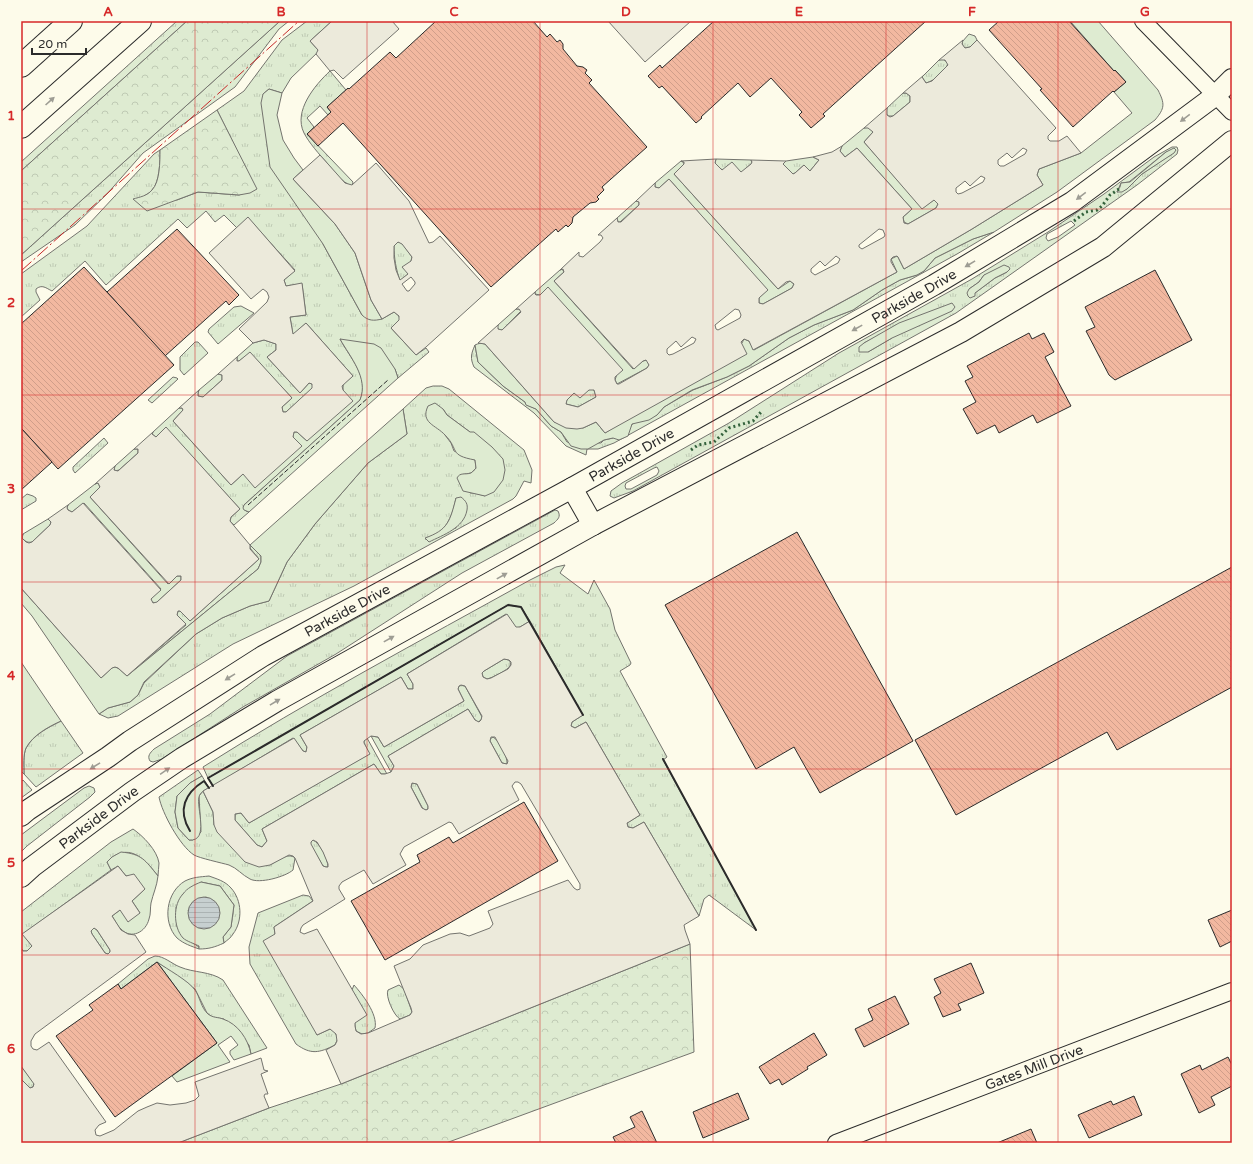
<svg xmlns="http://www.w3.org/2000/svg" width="1253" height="1164" viewBox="0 0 1253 1164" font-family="'Varela Round',sans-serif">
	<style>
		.grass { fill: url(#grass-tufts); stroke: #74746e; fill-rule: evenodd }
		.forest { fill: url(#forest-crowns); stroke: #74746e }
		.garden { fill: #deebd1; stroke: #74746e; fill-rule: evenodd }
		.parking { fill: #eceadb; stroke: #74746e; fill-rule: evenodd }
		.water { fill: url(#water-rules); stroke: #74746e }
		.building { fill: url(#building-back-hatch); stroke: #2b2b2b }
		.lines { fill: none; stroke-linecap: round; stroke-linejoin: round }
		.minor-casing { stroke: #2b2b2b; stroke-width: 18 }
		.tertiary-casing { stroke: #2b2b2b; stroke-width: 22 }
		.motorway-casing { stroke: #2b2b2b; stroke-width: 24 }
		.minor { stroke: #fdfbea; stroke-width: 16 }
		.tertiary { stroke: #fdfbea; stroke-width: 20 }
		.motorway { stroke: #fdfbea; stroke-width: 22 }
		.hedge { stroke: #34623c; stroke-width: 3; stroke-dasharray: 2 3; stroke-linecap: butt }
		.fence { stroke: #2b2b2b; stroke-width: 1; stroke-dasharray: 5 2; stroke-linecap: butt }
		.wall { stroke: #2b2b2b; stroke-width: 2 }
		.power { stroke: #c62828; stroke-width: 1; stroke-dasharray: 14 3 2 3; stroke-linecap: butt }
		.oneway { fill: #9e9d94 }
		.grid { fill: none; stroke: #d62828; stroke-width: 1; stroke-opacity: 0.55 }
		.labels { text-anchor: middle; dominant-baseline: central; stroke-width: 3; stroke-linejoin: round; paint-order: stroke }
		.street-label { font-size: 14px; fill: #2b2b2b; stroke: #fdfbea }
		.neatline { fill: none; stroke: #d62828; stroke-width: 1.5 }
		.grid-label { font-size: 13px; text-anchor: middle; font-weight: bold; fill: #d62828 }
	</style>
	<defs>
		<pattern id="grass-tufts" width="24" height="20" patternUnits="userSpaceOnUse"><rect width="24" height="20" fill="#deebd1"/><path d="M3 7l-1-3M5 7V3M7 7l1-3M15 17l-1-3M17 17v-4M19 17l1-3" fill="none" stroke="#bfcab4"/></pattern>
		<pattern id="forest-crowns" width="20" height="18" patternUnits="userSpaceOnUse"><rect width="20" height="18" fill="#deebd1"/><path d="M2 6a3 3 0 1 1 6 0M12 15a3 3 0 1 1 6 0" fill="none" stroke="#bfcab4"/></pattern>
		<pattern id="water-rules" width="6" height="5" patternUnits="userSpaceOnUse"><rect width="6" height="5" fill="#c7d0d0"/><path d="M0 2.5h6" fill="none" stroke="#abb3b3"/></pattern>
		<pattern id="building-back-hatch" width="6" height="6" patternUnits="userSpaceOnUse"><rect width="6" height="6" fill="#f2b8a0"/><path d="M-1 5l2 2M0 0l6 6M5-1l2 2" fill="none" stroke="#d09e8a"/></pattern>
	</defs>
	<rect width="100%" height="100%" fill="#fdfbea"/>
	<g class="grass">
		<polygon points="177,21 187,21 21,171 21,162"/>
		<polygon points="280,21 289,21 279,29 235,87 143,153 107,194 75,225 21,262 21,255"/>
		<path d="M307 21H332L310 41 318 50V52L291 78 282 93 269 89 263 94 323 244 362 315 382 319 394 312 399 316 400 320 391 328 416 355 426 348 429 352 398 378 395 369 340 339C350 358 370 378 360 400L244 505 246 511 249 512 234 525 230 521 231 517 240 509 166 428 156 437 152 434 153 432 179 408H182L183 410 173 421 231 485 243 474 301 446 293 437 294 432H297L307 441 343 390V384L353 376 306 323 293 335 290 317 306 315 302 284 286 286 284 280 295 270 248 218 237 228 224 215 215 222 206 211 187 228 178 219 106 285 85 261 52 291C46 288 42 284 36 289V292L40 300 21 317V274L87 226 154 154 160 150C160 161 160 182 152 190 150 193 147 194 144 196L177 200 198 192 239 195 256 189 217 110 244 91 282 40Z"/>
		<polygon points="969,34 975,36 977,40 970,47 965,48 963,46 962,42"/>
		<path d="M943 59 948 63C946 71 934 81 926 83L922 77 939 60Z"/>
		<path d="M330 71 346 90 327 107 331 112 328 115 320 106 307 118 314 127 307 134 353 182 352 186C341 182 334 171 327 163 320 155 309 143 304 133 293 111 315 85 330 71Z"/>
		<polygon points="903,93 906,93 910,96 910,102 893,116 888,116 886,113 887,108"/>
		<path d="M1172 147H1177L1178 150 1177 154 1137 185 956 313 633 491 614 498 610 496 611 491 622 483 729 423 839 353 972 279 1048 232 1104 194 1154 157ZM1176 150 1173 153 1142 174 1127 189 1117 192 1121 183 1129 182 1166 152ZM1071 221 1075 225 1058 237 1048 241 1046 238 1047 234ZM1007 272 995 278 975 293 969 289 979 282 984 275ZM892 338 868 352 864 343 872 339ZM657 467 659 471 657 475 631 489H626L625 486 626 483 654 468Z"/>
		<polygon points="813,157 819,160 810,171 804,165 795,173 793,174 783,164 786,161"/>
		<polygon points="716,159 751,160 752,163 741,173 720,169 715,163"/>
		<polygon points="636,201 639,202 639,205 620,222 618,222 617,218"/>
		<path d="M994 232 957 254 614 443 598 449H587L586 455 566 446 534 413 474 367C470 358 471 354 475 345L478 362 503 386 525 402 527 405 536 409 551 426 561 432 567 442 601 443 604 440 613 438 634 423 657 415 664 407 693 390 727 377 749 366 789 338 814 325 853 310 882 290 900 280 917 275 924 271 935 258 973 239Z"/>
		<path d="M398 242 402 243 412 257 408 274 400 281C396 269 394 258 394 246Z"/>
		<polygon points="241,306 254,313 218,344 208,332 209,329 234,307"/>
		<polygon points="516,309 519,309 521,311 502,330 499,330 497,327 498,325"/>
		<polygon points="264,340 276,344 276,350 267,357 300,393 309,383 312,384 313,386 312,389 286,412 283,412 282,407 292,398 250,353 239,361 237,361 237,357 253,343"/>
		<polygon points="195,342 198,342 208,353 184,375 180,370 180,357"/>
		<polygon points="218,374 222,375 222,380 203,397 198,396 198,393 199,390"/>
		<polygon points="173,377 177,378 178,379 152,403 148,400"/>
		<path d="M433 386H442L449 389 524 450 532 470 531 483 524 481 516 496 513 499 354 586 233 644 118 716 108 718 99 714 108 708 130 702 138 695 144 683 196 634 222 618 250 606 269 601 287 562 315 524 368 463 407 434 403 409 426 388ZM443 409 447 415 470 432 485 496 475 493H470L460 475 471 473 476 468 475 460 454 451 451 443 445 435ZM456 498V528L425 539C429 537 434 536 437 534 449 526 453 512 456 498Z"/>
		<path d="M592 389 594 390 596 397 578 407 566 404C567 391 582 392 592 389Z"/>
		<polygon points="104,438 108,443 75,473 73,470 73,467"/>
		<polygon points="27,494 33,496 36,498 36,501 21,510 21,499"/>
		<path d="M555 510 558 511C561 517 558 519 554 523L462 573 336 654 243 707 162 759 153 762 150 761C147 756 150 753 154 749L210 714 287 656Z"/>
		<polygon points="250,545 261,556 261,562 258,569 127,676 186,625 177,615 178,611 180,611 190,621 259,559 250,548"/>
		<path d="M565 565 560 573 588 594 594 580 610 609 615 630 631 663 630 665 620 671 667 757 663 760 756 930 709 895 704 899 699 916 644 822 633 828 628 827 627 823 640 815 586 722 575 728 571 726 572 722 583 715 521 607 508 605 208 778 203 767C309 700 420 641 530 580L556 567Z"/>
		<path d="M504 659 509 660C510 662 511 663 510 666 508 670 492 678 487 679L483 677 482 673 484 671Z"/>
		<polygon points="461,685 465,686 482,717 481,720 478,722 475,720 468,709 388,756 394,766 391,772 371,736 378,737 384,747 464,701 458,689 459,686"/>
		<path d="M61 721 83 753 36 787 24 774C24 766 23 755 26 748 33 735 49 727 61 721Z"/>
		<path d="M493 737C499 740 508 757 507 764L502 763 490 741V739Z"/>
		<polygon points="367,738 387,774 381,774 374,764 262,829 267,841 262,847 257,845 235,820 235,814 241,813 249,823 369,754 364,743 364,741"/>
		<path d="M198 770 202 776 190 783 177 796 175 812 178 828 189 840H193L201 832 199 796 203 791 213 812 214 825 270 865C277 861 288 852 295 858L293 870C285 877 259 884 250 879 242 875 237 868 229 865 222 863 199 858 194 855 180 846 162 813 159 797Z"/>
		<polygon points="23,780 32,790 21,798 21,782"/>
		<polygon points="412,783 417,784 428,806 428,809 426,810 423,809 411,787"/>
		<polygon points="89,786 94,788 95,792 90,797 27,846 21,852 21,835 84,788"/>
		<path d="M133 829C143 836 157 850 159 863 159 867 158 872 158 876 144 858 128 841 107 862L111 870 23 934 32 946 27 951H23L21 948V912L111 842Z"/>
		<path d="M313 840C320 843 328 859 328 867H326L323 866 310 844 311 842Z"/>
		<path d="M209 876C217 879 225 881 231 888 242 900 243 921 233 934 231 938 227 940 224 943L223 937 231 927 234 905 220 886 201 882 176 907 177 927 193 943 199 947V949C191 946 184 944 177 938 162 922 166 892 185 881 193 877 200 877 209 876Z"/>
		<path d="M303 895 309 896 313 901 274 927 275 934 317 1035 330 1029 334 1031 338 1038 335 1045C319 1053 311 1055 296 1044L250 964 249 947 258 913Z"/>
		<polygon points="94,928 97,930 110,950 110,952 108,954 105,953 92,934 91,931"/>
		<path d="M155 956C164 956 172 964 180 967 194 973 210 971 223 980L267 1048 251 1054 249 1045 224 1019 212 1017 207 1013 195 989 157 962 121 989 118 984 148 959Z"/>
		<path d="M354 985C362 994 378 1014 375 1028L368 1033 362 1034 356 1031 355 1026 352 990Z"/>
		<path d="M399 985 404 989 412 1012 410 1015 400 1019C394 1016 385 996 388 990Z"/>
		<polygon points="21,1066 34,1083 33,1087 30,1088 21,1079"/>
	</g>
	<g class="forest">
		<polygon points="187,21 280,21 21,255 21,171"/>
		<path d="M217 110 257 189 250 193 239 195 198 192 147 211 133 199C140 197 147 196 152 190 160 182 160 161 160 150Z"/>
		<polygon points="690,944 694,1052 446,1143 178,1143 269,1108 341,1084"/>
	</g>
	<g class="garden">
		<path d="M1070 21H1098L1158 90C1165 104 1165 108 1155 120L1057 192 994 232 973 239 935 258 924 271 917 275 900 280 882 290 853 310 814 325 789 338 749 366 727 377 692 390 664 407 657 415 649 420 632 424 628 436 619 440 613 438 604 440 588 449H581L571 446 561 432 551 426 536 409 526 405 525 402 503 386 478 362 475 345C479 343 481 343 485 344L554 422 583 428 596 422 605 433 742 343 744 339 749 341 754 350 897 272 891 259 897 256 898 257 904 269 972 229 1043 185 1037 175 1039 169 1081 153 1132 113 1114 92 1126 82 1115 70 1114 71Z"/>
		<path d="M269 89 282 93 277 115 283 140 294 158 303 170 293 179 335 224 355 253 371 300 382 319C374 321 368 321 362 315L323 244 270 167 261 103 263 94Z"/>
		<polygon points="868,127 873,132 864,142 922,208 934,200 938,204 936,208 908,224 904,222 903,217 912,209 857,148 845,157 840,151 842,146 864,128"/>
		<polygon points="1174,148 1176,150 1174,153 1142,174 1127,189 1122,192 1117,192 1120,187 1121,183 1130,182 1166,152"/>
		<polygon points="681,161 684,163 684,164 674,174 778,289 790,281 794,284 792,288 763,304 759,303 759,298 767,290 669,179 659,188 655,187 655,183"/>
		<polygon points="1004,265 1009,267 1010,269 1007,272 995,278 975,293 975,296 970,298 968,296 967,293 969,289 979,282 984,275"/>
		<polygon points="562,269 564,272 554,281 633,369 643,361 647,360 649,365 647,368 617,384 615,380 617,374 622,370 548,288 540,295 535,294 535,292 560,270"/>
		<polygon points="952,303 955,307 952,311 892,338 868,352 859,352 859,347 864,343 899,323"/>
		<path d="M340 339 374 344 381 348 395 369 398 378 249 512 244 510 243 508 244 505 360 400C369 378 350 357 340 339Z"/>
		<path d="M435 403 443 409 447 415 470 432H474L492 447 503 459 505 470 503 480 494 492 485 496 463 491 457 478C460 472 465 475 471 473 472 472 476 469 476 468L475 460C448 455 460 450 445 435 436 425 420 423 428 406Z"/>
		<path d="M403 409 407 434 368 463 315 524 287 562 269 601 250 606 222 618 196 634 144 682 138 695 130 702 108 708 99 714 32 616 21 603V588L101 678C115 666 112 662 127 676L258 569 261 562V556L250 545Z"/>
		<polygon points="134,449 138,449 138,453 119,470 115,471 114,468 115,466"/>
		<polygon points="98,483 100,487 90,497 168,584 177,576 181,576 181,580 156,603 152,602 151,599 161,589 84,503 72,512 68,510 67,508 68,505 95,484"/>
		<path d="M461 497C466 501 468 504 467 510 464 528 443 535 429 542L425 538C448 530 450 521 456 498Z"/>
		<path d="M48 519 51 522 50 525 32 542C27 543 25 541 22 538L23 534Z"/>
		<polygon points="508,605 521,607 530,621 520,627 516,628 506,614 407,674 413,684 413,689 408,689 401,677 300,735 307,747 306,752 303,751 293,738 213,786 208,778"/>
		<path d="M21 662 61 721C48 727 33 735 26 748 23 755 24 766 24 774L21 771Z"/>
		<path d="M202 776 209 788C205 790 200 792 199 797 196 807 210 842 189 840L178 828 175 812 177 796 190 783Z"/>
		<path d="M121 852C142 854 145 860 158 876 157 886 153 894 151 903 150 908 151 914 149 919 146 932 131 940 121 929 117 926 115 920 112 916L120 910 140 913 132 901 145 889 129 876H126L118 866 111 870 107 862 112 857Z"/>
		<path d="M201 882 220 886 234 905 231 927 223 937 224 943C215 947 209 949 199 949V946C195 944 186 941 183 938 173 927 173 904 183 894 187 888 194 885 201 882ZM206 897 215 902 188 911 192 903Z"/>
		<path d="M157 962C167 969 189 981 195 990 200 997 201 1008 208 1014 213 1018 218 1017 223 1019 238 1024 248 1039 251 1054L234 1060 230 1054V1051L238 1045 231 1036 218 1045 230 1062 177 1082 172 1076 217 1043Z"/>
	</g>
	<g class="parking">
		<polygon points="332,21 392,21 399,29 343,79 334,70 330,71 316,54 318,50 310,41"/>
		<polygon points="608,21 691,21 645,62"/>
		<path d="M963 40 962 44 965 48 970 47 977 40 1056 128 1048 136V139L1050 141H1059L1067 136 1081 153 1039 169 1037 175 1043 185 972 229 904 269 898 257 897 256 893 257 891 259V262L897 272 753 350 749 341 744 339 741 342 747 354 605 433 596 422 583 428 577 429 566 428 554 422 485 344 478 343 498 325V329L502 330 521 312 519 309H516L535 292V294L536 295H540L548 287 623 370 615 377V380L617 384H619L647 368 649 365 646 360 643 361 634 369 554 281 564 272 563 269 560 270 579 252V256L583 257 600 242 603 238 601 235H598L617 218 618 222H621L639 205V202L636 201 655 183V187L659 188 669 179 768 290 759 298V303L763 304 792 288 794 284 790 281 786 282 778 289 674 174 684 164V162L681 161 716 159 715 163 722 170 732 162 741 172 751 164 752 162 751 160 786 161 783 164 793 174 795 173 804 165 810 171 819 160 813 157 832 152 842 146 840 151 845 157 857 148 912 209 903 217 904 223 908 224 936 208 938 204 934 200 922 209 864 142 873 132 868 128H864L887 108V115L890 117 893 116 910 102V96L906 93H903L924 75 922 77 926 83 932 81 948 65 945 60H939ZM1023 148 1027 150 1025 154 1004 166H1000L998 164V160L1007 153 1012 158ZM981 176 985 178 983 182 962 193 958 194 956 192V188L965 181 970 186ZM879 229 883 230 885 235 884 237 862 249 859 247V245ZM836 256 840 259 838 263 815 275 811 272V269L820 261 825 266ZM735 309 739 310 741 315 740 318 718 330 716 329 715 325ZM692 337 696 339 694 343 673 354 669 355 667 353V349L676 341 681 347ZM589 390H594L596 397 578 407 566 404 567 400 574 393 580 398Z"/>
		<path d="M320 155 345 183 352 185 376 163 409 201 429 243 433 242 440 236 489 290 426 347 416 355 391 328 399 320V316L394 312 382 319 371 300 355 253 335 224 293 179ZM398 242 402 244 412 257 411 261 402 267 408 274 400 280 396 270 394 258V246ZM411 277 415 282V284L409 291H407L402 284Z"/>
		<polygon points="248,217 295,271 284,280 286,286 302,283 306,315 290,317 293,334 306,323 353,376 342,386 343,390 353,401 307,441 297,432 294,432 293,437 302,446 255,488 243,474 231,485 173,421 183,410 182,408 179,408 199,390 198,393 198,396 203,397 222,380 222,375 218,374 237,357 237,361 239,361 250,352 292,398 282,407 283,412 286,412 312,388 312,384 309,383 300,393 267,357 276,350 276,344 264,340 253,343 239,329 267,302 269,297 267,292 263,289 251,299 209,253"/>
		<polygon points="166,427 240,509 231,517 230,521 250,545 250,549 259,559 190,621 180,611 178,611 177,615 186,624 127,676 118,668 115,667 112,668 101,678 21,588 21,536 23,534 22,538 26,542 29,543 32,542 50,525 51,522 48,519 68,505 67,508 68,510 72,512 83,503 161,590 151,599 153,603 157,602 181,580 181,576 177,576 169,584 90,497 100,487 98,483 95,484 115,466 114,470 118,471 138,453 138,449 134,449 153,432 152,434 156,437"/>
		<path d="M507 614 516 627H520L530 621 583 715 572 722 571 726 575 728 586 722 640 815 629 822 627 823 628 827 633 828 644 822 699 916 684 925 685 930 690 944 341 1084 326 1050 335 1045 337 1041 336 1034 330 1029 317 1035 263 941 275 934 274 927 313 901 295 858 293 856 289 855 270 865 259 867 245 862 217 832 214 825 213 812 203 791 294 738 303 751 306 752 307 747 300 735 401 677 408 689H413V684L407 674ZM504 659 509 660 511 662V665L508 669 491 678 487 679 483 677 482 673 484 671ZM461 685 465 686 482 716 481 720 479 722 475 720 468 709 388 756 394 766 391 772 385 774H381L374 764 262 829 267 841 262 847 257 845 235 820V814L241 813 249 823 370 754 364 743V741L371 736 378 737 384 747 464 701 458 689 459 686ZM491 737H495L496 739 508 761 507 764 502 763 490 741ZM515 782H518L521 784 580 884V889L577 890 574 888 568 880 488 911 493 924 490 928 469 936 460 933 450 934 423 945 410 959 394 966 411 1008 412 1012 410 1015 368 1033 361 1034 356 1031 355 1026V1023L367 1015 317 929 304 934 300 932 301 928 303 925 345 899 339 889V886L342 882 364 870 373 884 406 865 400 854 404 847 449 822 452 823 459 834 519 800 512 786ZM412 783 417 784 428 806V809L426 810 422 808 411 787ZM313 840 317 842 323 852 328 864V867H326L323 866 311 844V842Z"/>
		<path d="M118 866 126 876 134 874 145 889 132 901 140 913 128 922 120 910 112 916 121 930 128 934 135 935 146 952 35 1034 31 1041V1046L33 1049 37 1050 49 1042 106 1122 99 1125 95 1130 96 1135 100 1136 114 1130 138 1111 147 1107 157 1103 170 1105 186 1103 195 1100 199 1096 195 1082 261 1058 264 1070 268 1071 261 1074 268 1094H265L264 1096 269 1108 178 1143H21V1079L30 1088 33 1087 34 1084 21 1066V948L23 951H27L32 946 22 934ZM94 928 97 930 110 950V952L108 954 105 953 92 934 91 931Z"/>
	</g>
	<circle class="water" cx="204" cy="913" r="16"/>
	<g class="building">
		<polygon points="436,21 533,21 547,37 550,34 557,42 560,40 563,44 563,49 577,66 583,67 587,70 585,73 592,80 589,83 647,147 602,187 604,190 597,197 599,199 596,202 590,203 573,217 572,223 568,227 566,225 558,232 556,229 491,287 343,123 318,146 307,134 331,112 327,107 348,88 349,89 390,52 396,58"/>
		<polygon points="714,21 926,21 823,114 825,116 811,128 799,115 802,112 771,78 750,97 738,83 701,117 702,118 696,123 662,86 659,88 648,76 660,65 662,68"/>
		<polygon points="999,21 1069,21 1114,71 1115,70 1126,82 1114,92 1113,91 1073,127 1040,90 1042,89 989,30"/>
		<polygon points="177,229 239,295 229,305 226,301 165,356 107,292"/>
		<polygon points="84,267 174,365 58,469 21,428 21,324"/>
		<polygon points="1155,270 1192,340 1115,380 1109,375 1086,331 1095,327 1085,307"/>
		<polygon points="1029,333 1032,339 1044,333 1054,352 1045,357 1071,406 1037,423 1033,415 999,433 995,425 977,434 963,409 976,402 965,381 973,377 967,366"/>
		<polygon points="21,428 52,462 21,490"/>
		<polygon points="797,532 913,741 820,793 794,747 756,769 665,605"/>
		<polygon points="1232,567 1232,687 1117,750 1107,732 956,815 915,740"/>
		<polygon points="524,802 558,861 385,960 351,901 420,862 417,855 435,845 449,837 453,843"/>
		<polygon points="1232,910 1232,941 1220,947 1208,920"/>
		<polygon points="157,962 217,1043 115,1117 56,1036 93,1010 89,1005 118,984 121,989"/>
		<polygon points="971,963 984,993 958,1004 961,1010 943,1017 934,997 941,993 934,979"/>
		<polygon points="895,996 909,1024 864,1047 855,1029 873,1020 868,1009"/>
		<polygon points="814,1033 827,1055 807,1067 808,1069 782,1085 779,1079 770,1084 759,1067"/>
		<polygon points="1228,1057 1232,1065 1232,1086 1211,1097 1215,1105 1199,1113 1181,1074 1200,1065 1202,1070"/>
		<polygon points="738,1093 749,1119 703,1138 693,1112"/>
		<polygon points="1134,1096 1142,1115 1089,1138 1078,1115 1111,1101 1113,1105"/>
		<polygon points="642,1111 657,1143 616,1143 613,1137 635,1127 630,1117"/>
		<polygon points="1031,1129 1037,1143 997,1143"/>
	</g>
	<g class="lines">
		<g class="minor-casing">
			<g id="minor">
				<polyline points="1143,21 1232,112"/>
				<path id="s1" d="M836 1143 1232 991"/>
			</g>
		</g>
		<g class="tertiary-casing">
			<g id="tertiary">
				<polyline points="572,488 593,525"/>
				<path id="s2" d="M21 816 28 810 108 757 130 741 263 656 572 488 934 285 1072 202 1216 95 1232 79"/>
				<path id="s3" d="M21 877 32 867 132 792 182 758 277 701 593 525 961 332 1103 247 1232 141"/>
			</g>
		</g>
		<g class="motorway-casing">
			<g id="motorway">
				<polyline points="21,66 71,21"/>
				<polyline points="21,127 140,21"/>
			</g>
		</g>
		<use href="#minor" class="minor"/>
		<use href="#tertiary" class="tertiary"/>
		<use href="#motorway" class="motorway"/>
		<g class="hedge">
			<polyline points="1074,221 1086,212 1097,210 1102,206 1110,195 1119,189"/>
			<polyline points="691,450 698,445 714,442 729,428 753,421 762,411"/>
		</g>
		<polyline class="fence" points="248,505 388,380"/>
		<g class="wall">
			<polyline points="663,759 756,930"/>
			<polyline points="213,786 208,778 508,605 521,607 583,715"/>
			<path d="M190 831C177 810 185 793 204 781L209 788"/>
		</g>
		<polyline class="power" points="21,271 299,21"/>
	</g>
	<defs><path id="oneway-solid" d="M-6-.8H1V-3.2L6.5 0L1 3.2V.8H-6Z"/></defs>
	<g class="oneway">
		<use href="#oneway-solid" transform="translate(50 101) rotate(-42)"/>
		<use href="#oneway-solid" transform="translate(1185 118) rotate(143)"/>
		<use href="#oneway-solid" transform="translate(1081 196) rotate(143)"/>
		<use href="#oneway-solid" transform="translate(970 264) rotate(149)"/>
		<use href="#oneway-solid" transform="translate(857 328) rotate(151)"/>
		<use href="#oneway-solid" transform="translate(502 576) rotate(-29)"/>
		<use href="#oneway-solid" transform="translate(389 639) rotate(-29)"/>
		<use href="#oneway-solid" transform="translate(230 677) rotate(148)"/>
		<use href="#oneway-solid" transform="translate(275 702) rotate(-31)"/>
		<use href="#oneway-solid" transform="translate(95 766) rotate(148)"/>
		<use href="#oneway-solid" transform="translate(165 771) rotate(-35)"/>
	</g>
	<path class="grid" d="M195 21V1143M367 21V1143M540 21V1143M713 21V1143M886 21V1143M1058 21V1143M21 209H1232M21 395H1232M21 582H1232M21 769H1232M21 955H1232"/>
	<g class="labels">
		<g class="street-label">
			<text stroke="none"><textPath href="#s2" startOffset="1034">Parkside Drive</textPath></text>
			<text stroke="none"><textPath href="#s2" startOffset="710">Parkside Drive</textPath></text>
			<text stroke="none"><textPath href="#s2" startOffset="386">Parkside Drive</textPath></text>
			<text stroke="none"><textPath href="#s3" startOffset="98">Parkside Drive</textPath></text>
			<text stroke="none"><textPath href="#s1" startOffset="212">Gates Mill Drive</textPath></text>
		</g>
	</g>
	<rect width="1253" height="1164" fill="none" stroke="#fdfbea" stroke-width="44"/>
	<path d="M32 48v6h54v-6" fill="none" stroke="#2b2b2b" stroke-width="2"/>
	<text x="38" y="48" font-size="12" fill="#2b2b2b" stroke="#fdfbea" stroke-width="3" paint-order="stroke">20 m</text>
	<rect x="22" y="22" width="1209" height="1120" class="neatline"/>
	<g class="grid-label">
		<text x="108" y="16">A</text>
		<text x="281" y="16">B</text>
		<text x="454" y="16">C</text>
		<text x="626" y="16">D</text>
		<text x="799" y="16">E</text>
		<text x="972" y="16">F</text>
		<text x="1145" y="16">G</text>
		<text x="11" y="120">1</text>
		<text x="11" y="307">2</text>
		<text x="11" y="493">3</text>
		<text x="11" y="680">4</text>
		<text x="11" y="867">5</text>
		<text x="11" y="1053">6</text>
	</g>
</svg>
